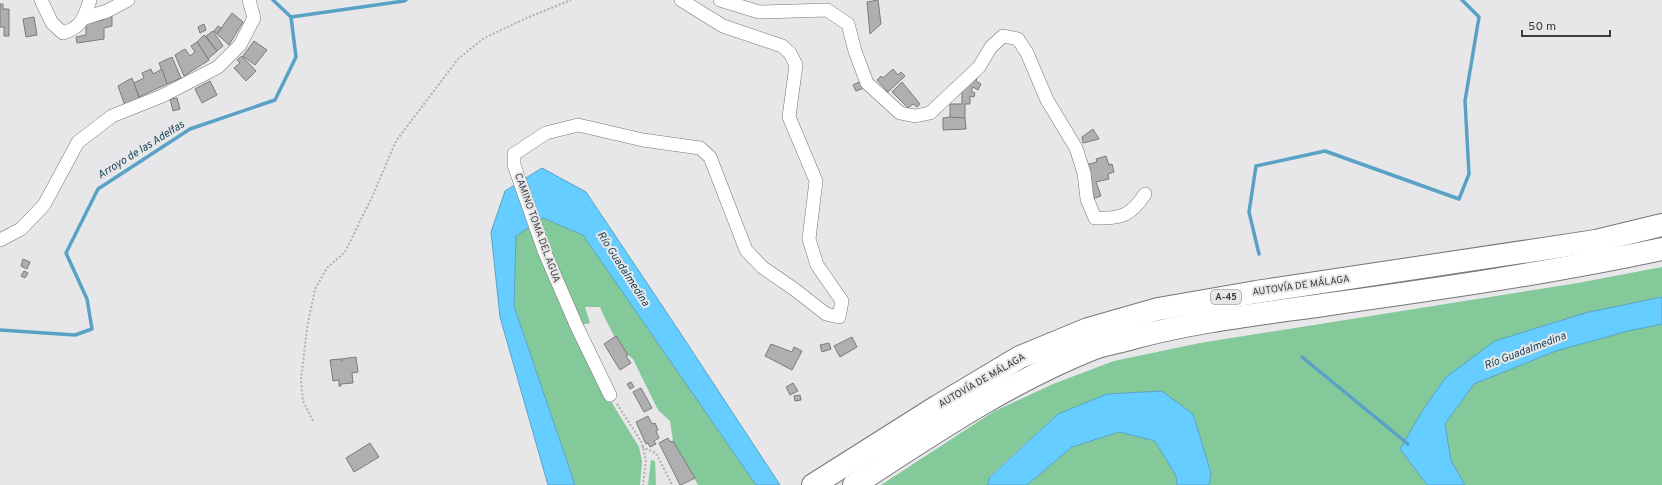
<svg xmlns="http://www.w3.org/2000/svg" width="1662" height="485" viewBox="0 0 1662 485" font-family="Overpass,sans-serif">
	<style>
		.green { fill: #84c999 }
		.water { fill: #65cdff; stroke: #59a2c5 }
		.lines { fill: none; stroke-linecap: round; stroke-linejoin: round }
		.stream { stroke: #59a2c5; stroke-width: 3.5 }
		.building { fill: #afafb1; stroke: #7b7b7d }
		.street-casing { stroke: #767678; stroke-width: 14 }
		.highway-casing { stroke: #767678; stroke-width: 24 }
		.path { stroke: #b1b1b3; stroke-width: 2; stroke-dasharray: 2 2; stroke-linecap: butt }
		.street { stroke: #fff; stroke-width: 13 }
		.highway { stroke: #fff; stroke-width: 22 }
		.labels { text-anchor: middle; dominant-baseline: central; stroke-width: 4; stroke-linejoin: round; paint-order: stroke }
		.shield { fill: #e7e7e9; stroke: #707071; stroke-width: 1 }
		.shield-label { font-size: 9px; font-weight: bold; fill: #3d3d3d }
		.street-label { font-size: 10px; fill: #3d3d3d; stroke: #e7e7e9 }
		.water-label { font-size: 11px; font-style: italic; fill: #164357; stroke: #e7e7e9 }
	</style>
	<rect width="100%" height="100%" fill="#e7e7e9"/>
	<g class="green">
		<path d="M543 218 583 235 756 485H698L673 441 670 421 658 410 633 359C620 349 607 324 600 307H585L590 323 581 325 538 221Z"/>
		<polygon points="530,226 604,390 639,447 642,461 640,485 575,485 514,306 516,236"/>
		<polygon points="1662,267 1662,297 1585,313 1446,377 1423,410 1401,449 1427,485 1209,485 1211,473 1193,414 1058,414 990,476 987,485 881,485 993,412 1053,384 1114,361 1200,343 1578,283"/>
		<polygon points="1662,324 1662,485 1465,485 1451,461 1445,424 1474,384 1556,351 1628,331"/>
		<polygon points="1119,432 1155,441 1176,476 1177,485 1027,485 1072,447"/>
		<polygon points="651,460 655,461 656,485 648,485"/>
	</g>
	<g class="water">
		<polygon points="542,168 586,192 679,331 780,485 756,485 583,235 543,218 516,236 514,306 575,485 548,485 500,317 491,232 505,191"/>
		<polygon points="1662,297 1662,324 1628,331 1556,351 1474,384 1445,424 1451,461 1465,485 1427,485 1400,449 1423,410 1446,377 1495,341 1585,313"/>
		<polygon points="1162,391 1193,414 1211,473 1209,485 1177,485 1176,476 1155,441 1119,432 1072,447 1027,485 987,485 990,477 1058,414 1107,394"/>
	</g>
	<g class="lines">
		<g class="stream">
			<polyline points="291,17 404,1 406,0"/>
			<polyline points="1259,254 1249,212 1256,166 1325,151 1459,199 1469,174 1465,101 1479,17 1462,0"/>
			<polyline points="0,330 75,335 92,329 87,299 66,253 98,189 190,129 275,100 296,57 291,17 273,0"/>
			<polyline points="1302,357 1408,444"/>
		</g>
	</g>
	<g class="building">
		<polygon points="878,0 881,24 870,34 867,2"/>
		<polygon points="0,4 3,4 3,9 9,9 9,36 4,36 4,27 0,27"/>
		<polygon points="112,13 112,26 104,28 104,39 77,43 76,37 86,35 86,22 104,20 104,17"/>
		<polygon points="232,13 243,22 229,45 217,34"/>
		<polygon points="34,17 37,35 26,37 23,19"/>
		<polygon points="204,24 206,30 200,33 198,27"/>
		<polygon points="218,26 221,28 217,34 214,31"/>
		<polygon points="213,31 223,46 217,51 206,36"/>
		<polygon points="204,35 217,51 208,59 197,42"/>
		<polygon points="254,41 267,50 255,65 243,56"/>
		<polygon points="197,42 209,60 184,76 175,55 185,49 190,56 195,52 191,46"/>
		<polygon points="242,56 256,71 246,81 234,68 240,63 237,60"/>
		<polygon points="172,57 181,78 167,84 159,63"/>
		<polygon points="151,69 153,74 162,69 167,84 139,97 134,83 144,78 142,73"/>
		<polygon points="893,69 898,75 901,72 905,76 888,92 877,80 881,76 883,78"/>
		<polygon points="973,76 977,78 976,81 981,84 978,90 973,87 971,91 975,93 974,97 970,96 970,104 965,104 965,118 950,118 950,104 962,104 962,93 960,89"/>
		<polygon points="132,78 140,100 125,106 118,86"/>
		<polygon points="210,81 217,95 202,103 195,89"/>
		<polygon points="861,81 864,88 856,91 853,85"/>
		<polygon points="902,82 920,104 917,107 913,104 908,108 892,92"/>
		<polygon points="177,98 180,109 173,111 170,99"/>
		<polygon points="950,117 965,118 966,129 943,130 943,118"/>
		<polygon points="1093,129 1099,139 1083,143 1082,137"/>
		<polygon points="1106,156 1109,165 1112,164 1114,172 1108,174 1109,179 1096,182 1101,196 1092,199 1085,165 1097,162 1096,159"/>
		<polygon points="23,259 30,262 27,269 21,266"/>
		<polygon points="24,271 28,273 25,278 21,276"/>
		<polygon points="616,336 628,355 626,356 631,363 620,370 604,344"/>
		<polygon points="852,337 857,347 840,357 834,346"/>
		<polygon points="829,343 831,349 822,352 820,345"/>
		<polygon points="771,344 792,352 794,347 802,351 792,370 765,356"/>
		<polygon points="356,357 358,372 352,373 353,383 341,384 341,386 339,386 339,380 333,381 330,360 340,359 342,361 341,359"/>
		<polygon points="631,382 634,387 630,389 627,384"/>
		<polygon points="793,383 798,391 790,395 786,387"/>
		<polygon points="641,388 652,408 644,412 633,392"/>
		<polygon points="800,395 801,400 795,401 794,396"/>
		<polygon points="648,416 652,424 655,423 658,430 656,431 659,438 654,441 656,444 650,447 648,443 646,444 636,422"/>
		<polygon points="668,438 670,442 673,441 695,478 681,485 680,485 659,443"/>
		<polygon points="370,443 379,457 354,472 346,458"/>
	</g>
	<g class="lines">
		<g class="street-casing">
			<g id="street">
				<path d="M41 0 52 23 63 33C82 27 84 18 90 0"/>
				<path d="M720 0 759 12 827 10 848 24 855 51 867 83 900 113 915 116 930 113 979 67 991 47 1003 36 1018 39 1027 53 1047 100 1076 148 1084 173 1087 199 1095 218C1120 219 1131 216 1145 194"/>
				<polyline points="85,18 107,11 128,0"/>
				<polyline points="0,240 21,229 44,205 78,142 112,116 162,96 218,67 240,45 254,18 249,0"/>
				<polyline points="610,395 577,327 545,253 514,165 514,154 546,133 578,125 643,140 700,148 710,157 746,250 762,267 794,289 826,314 839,317 842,301 817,265 809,239 816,181 789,117 796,65 790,53 782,46 723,26 681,0"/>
			</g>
		</g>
		<g class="highway-casing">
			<g id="highway">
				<polyline points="813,485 938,406 1020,357 1088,329 1158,309 1256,292 1596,241 1662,225"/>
				<path d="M854 485C931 435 1007 383 1092 349 1105 344 1120 342 1133 338 1195 321 1260 314 1323 305 1437 289 1550 273 1662 249"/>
			</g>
		</g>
		<g class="path">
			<polyline points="617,404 642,443 646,460 643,485"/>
			<polyline points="313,421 303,401 301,380 307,328 315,289 327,268 345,252 373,195 396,141 458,59 484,38 529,17 571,0"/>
			<polyline points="642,447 656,453 672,485"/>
		</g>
		<use href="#street" class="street"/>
		<use href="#highway" class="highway"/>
	</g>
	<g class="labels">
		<rect class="shield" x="1211" y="290" width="30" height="14" rx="3"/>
		<g class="shield-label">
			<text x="1226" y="297">A-45</text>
		</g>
		<g class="street-label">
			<text transform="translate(537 228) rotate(70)">CAMINO TOMA DEL AGUA</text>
			<text transform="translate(1301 286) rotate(-8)">AUTOVÍA DE MÁLAGA</text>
			<text transform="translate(982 381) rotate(-30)">AUTOVÍA DE MÁLAGA</text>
		</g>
		<g class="water-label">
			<text transform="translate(141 150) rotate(-32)">Arroyo de las Adelfas</text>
			<text transform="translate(623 269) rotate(57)">Río Guadalmedina</text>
			<text transform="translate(1525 351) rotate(-21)">Río Guadalmedina</text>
		</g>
	</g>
	<path d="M1522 30v6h88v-6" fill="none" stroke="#3d3d3d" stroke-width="2"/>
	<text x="1528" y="30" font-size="12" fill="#3d3d3d" stroke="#e7e7e9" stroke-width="3" paint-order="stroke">50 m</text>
</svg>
